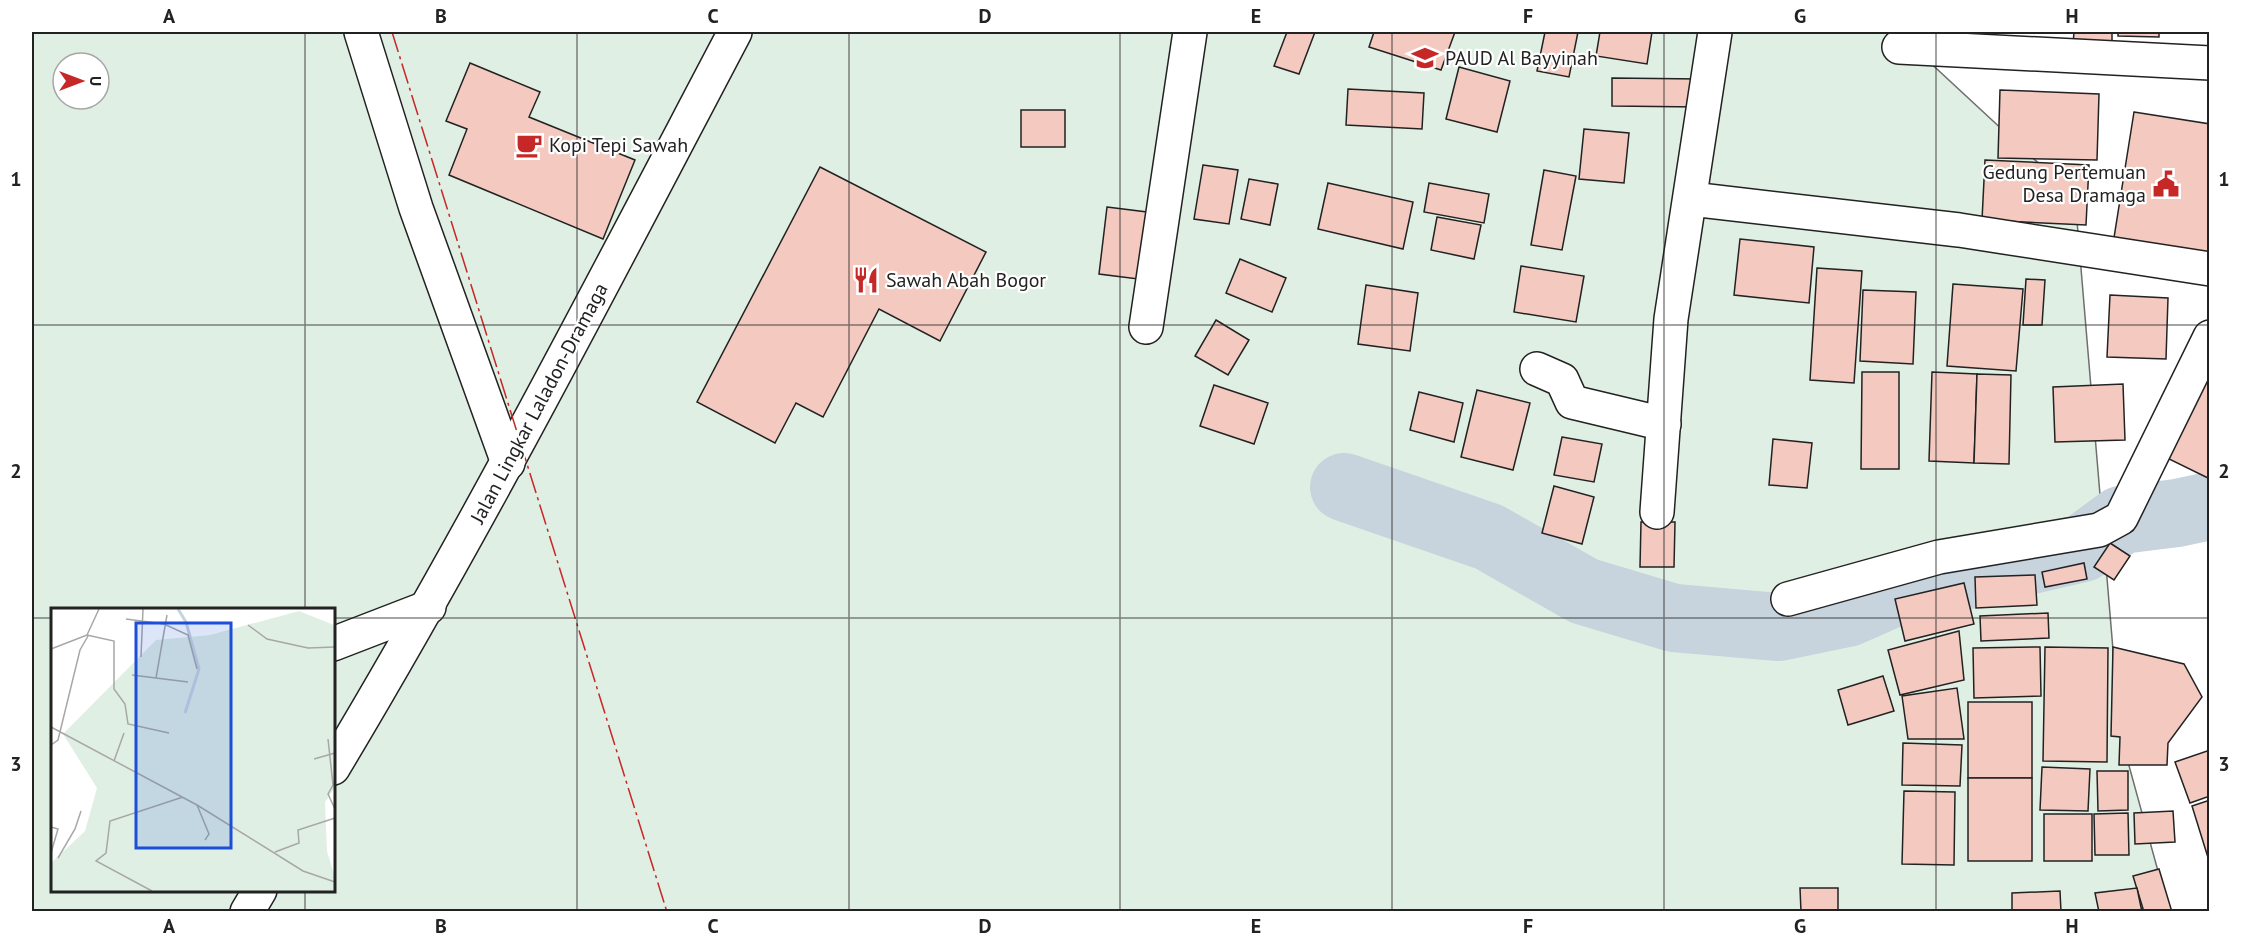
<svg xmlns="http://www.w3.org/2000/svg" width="2241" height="943" viewBox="0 0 2241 943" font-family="'PT Sans',sans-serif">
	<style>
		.green { fill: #e0efe3; stroke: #6f6f6f; stroke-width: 1.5; fill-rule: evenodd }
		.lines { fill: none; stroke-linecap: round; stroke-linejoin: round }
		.river { stroke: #c7d3dd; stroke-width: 68 }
		.building { fill: #f3c9c0; stroke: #222; stroke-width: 1.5 }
		.minor-casing { stroke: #222; stroke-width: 36 }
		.major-casing { stroke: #222; stroke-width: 36 }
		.minor { stroke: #fff; stroke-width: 33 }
		.major { stroke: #fff; stroke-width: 33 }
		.power { stroke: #c62828; stroke-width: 1.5; stroke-dasharray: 21 4.5 3 4.5; stroke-linecap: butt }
		.grid { fill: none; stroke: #222; stroke-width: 1.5; stroke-opacity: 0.55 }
		.labels { text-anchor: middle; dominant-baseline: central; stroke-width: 4.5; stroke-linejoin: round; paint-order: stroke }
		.poi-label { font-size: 20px; fill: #222; stroke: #fff; text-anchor: start }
		.street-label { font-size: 20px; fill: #222; stroke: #fff }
		.inset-river { fill: none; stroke: #c7d3dd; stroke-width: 3 }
		.inset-road { fill: none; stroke: #a7a7a7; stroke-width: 1.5 }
		.view { fill: #1d4ed8; fill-opacity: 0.15; stroke: #1d4ed8; stroke-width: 3 }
		.inset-edge { fill: none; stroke: #222; stroke-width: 3 }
		.neatline { fill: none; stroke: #222; stroke-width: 2 }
		.grid-label { font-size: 20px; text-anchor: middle; font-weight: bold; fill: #222 }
	</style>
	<rect width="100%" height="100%" fill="#fff"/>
	<path class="green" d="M32 32H1897L2075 197 2120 733 2169 911H32ZM63 63H99V99H63ZM52 610H333V890H52Z"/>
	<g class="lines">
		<polyline class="river" points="1344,487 1489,537 1584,591 1674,618 1779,627 1847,613 1895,592 2083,548 2121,520 2177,513 2210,506"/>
	</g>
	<g class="building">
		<polygon points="1287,32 1315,32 1299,74 1274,66"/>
		<polygon points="1374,32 1455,32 1441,70 1369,47"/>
		<polygon points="1545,32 1578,32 1569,77 1537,71"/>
		<polygon points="1600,32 1652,32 1647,64 1596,56"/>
		<polygon points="2074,32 2112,32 2112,44 2073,44"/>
		<polygon points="2118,32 2159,32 2159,37 2118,36"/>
		<polygon points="470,63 540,92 529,117 635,160 603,239 449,175 467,129 446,121"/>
		<polygon points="1459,67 1510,81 1497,132 1446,119"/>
		<polygon points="1612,78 1700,79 1699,107 1612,106"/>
		<polygon points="1348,89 1424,93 1422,129 1346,125"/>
		<polygon points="2000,90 2099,94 2097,160 1998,158"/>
		<rect x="1021" y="110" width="44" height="37"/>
		<polygon points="2134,112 2210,124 2208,259 2113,244"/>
		<polygon points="1584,129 1629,133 1624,183 1579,179"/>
		<polygon points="1985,160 2089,165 2086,225 1982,220"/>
		<polygon points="1203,165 1238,170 1229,224 1194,219"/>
		<polygon points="820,167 986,252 940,341 879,309 823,417 796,403 775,443 697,402"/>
		<polygon points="1544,170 1576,176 1562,250 1531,245"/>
		<polygon points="1249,179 1278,184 1270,225 1241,219"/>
		<polygon points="1328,183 1413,202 1403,249 1318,229"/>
		<polygon points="1429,183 1489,194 1484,223 1424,212"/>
		<polygon points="1107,207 1155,213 1146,280 1099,274"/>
		<polygon points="1437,217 1481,225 1474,259 1431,250"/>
		<polygon points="1740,239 1814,247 1809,303 1734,295"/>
		<polygon points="1240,259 1286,278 1272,312 1226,293"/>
		<polygon points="1521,266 1584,276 1576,322 1514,312"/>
		<polygon points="1817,268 1862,271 1854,383 1810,380"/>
		<polygon points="2026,279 2045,280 2042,325 2023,325"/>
		<polygon points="1953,284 2023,289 2016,371 1947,366"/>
		<polygon points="1366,285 1418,293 1410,351 1358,344"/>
		<polygon points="1863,290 1916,292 1913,364 1860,361"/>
		<polygon points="2110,295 2168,298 2166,359 2107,357"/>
		<polygon points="1216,320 1249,340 1228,375 1195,356"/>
		<polygon points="1862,372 1899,372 1899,469 1861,469"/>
		<polygon points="1932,372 1977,374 1974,463 1929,461"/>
		<polygon points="1977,374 2011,375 2009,464 1974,463"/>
		<polygon points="2210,374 2210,479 2167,458"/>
		<polygon points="2123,384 2125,440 2055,442 2053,387"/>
		<polygon points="1214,385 1268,403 1254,444 1200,426"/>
		<polygon points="1477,390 1530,403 1513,470 1461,457"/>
		<polygon points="1419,392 1463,403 1454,442 1410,430"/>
		<polygon points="1562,437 1602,444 1594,482 1554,475"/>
		<polygon points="1773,439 1812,443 1807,488 1769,485"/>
		<polygon points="1554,486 1594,497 1582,544 1542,533"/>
		<polygon points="1641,522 1675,522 1674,567 1640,567"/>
		<polygon points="2110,543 2130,556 2114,580 2094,567"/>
		<polygon points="2084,563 2087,579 2045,587 2042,572"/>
		<polygon points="2035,575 2037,605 1976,608 1975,577"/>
		<polygon points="1964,583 1974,624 1905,641 1895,599"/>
		<polygon points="2048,613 2049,638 1981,641 1980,616"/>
		<polygon points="1959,631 1964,680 1900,695 1888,650"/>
		<polygon points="2040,647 2041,696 1974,698 1973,648"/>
		<polygon points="2045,647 2108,648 2107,762 2043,761"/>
		<polygon points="2113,647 2184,664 2202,697 2168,743 2167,765 2119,765 2120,737 2111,736"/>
		<polygon points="1883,676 1894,711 1848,725 1838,690"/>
		<polygon points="1957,688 1964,739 1908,739 1902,696"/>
		<rect x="1968" y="702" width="64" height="76"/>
		<polygon points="1903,743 1962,745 1960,786 1902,785"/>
		<polygon points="2210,750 2210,796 2190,803 2175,762"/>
		<polygon points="2042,767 2090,769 2088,811 2040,810"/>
		<polygon points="2097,771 2128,771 2128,810 2098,811"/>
		<rect x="1968" y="778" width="64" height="83"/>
		<polygon points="1904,791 1955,792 1954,865 1902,864"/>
		<polygon points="2210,800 2210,864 2192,806"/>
		<polygon points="2173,811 2175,842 2135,844 2134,813"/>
		<polygon points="2128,813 2129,855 2095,855 2094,814"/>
		<rect x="2044" y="814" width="48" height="47"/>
		<polygon points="2159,869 2172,912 2144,912 2133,876"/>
		<polygon points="1800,888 1838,888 1838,912 1801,912"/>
		<polygon points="2137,888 2142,912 2099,912 2095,893"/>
		<polygon points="2060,891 2061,912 2012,912 2012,893"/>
	</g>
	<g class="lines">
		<g class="minor-casing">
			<g id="minor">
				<polyline points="361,32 416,208 508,463"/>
				<polyline points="1899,47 2210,63"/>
				<polyline points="1691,199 1959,230 2210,269"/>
				<polyline points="1146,327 1190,32"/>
				<polyline points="1537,369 1562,380 1572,402 1664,424"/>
				<polyline points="1657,512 1671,319 1715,32"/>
				<polyline points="1788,599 1939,557 2099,530 2121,518 2210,337"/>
				<polyline points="333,644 429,607"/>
			</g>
		</g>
		<g class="major-casing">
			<g id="major">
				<path d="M333 768C477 528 605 279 735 32"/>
				<polyline points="247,912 260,890"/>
			</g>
		</g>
		<use href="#minor" class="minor"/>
		<use href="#major" class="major"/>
		<polyline class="power" points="392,32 667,912"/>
	</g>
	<path class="grid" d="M305 32V610M577 32V912M849 32V912M1120 32V912M1392 32V912M1664 32V912M1936 32V912M32 325H2210M32 618H52M333 618H2210M305 890V912"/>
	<defs>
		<g id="school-bare" transform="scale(2.07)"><path d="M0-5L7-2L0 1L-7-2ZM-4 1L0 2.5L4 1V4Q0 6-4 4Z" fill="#c62828" stroke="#fff" stroke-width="2.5" paint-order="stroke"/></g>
		<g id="cafe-bare" transform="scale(2.07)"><path d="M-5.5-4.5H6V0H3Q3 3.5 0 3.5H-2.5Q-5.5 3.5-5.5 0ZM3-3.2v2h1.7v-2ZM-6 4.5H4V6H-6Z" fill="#c62828" stroke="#fff" stroke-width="2.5" paint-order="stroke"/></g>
		<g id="civic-bare" transform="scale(2.07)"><path d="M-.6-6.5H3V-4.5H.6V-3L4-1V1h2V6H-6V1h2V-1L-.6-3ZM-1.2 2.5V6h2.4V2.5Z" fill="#c62828" stroke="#fff" stroke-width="2.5" paint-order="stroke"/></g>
		<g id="restaurant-bare" transform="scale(2.07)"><path d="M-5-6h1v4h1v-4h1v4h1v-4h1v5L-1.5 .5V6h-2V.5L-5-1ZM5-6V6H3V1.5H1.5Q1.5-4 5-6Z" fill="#c62828" stroke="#fff" stroke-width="2.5" paint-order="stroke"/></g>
	</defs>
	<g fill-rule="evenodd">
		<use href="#school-bare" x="1425" y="58"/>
		<use href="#cafe-bare" x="529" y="145"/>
		<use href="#civic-bare" x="2166" y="184"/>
		<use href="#restaurant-bare" x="866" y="280"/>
	</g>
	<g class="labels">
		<g class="poi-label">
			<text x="1445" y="58">PAUD Al Bayyinah</text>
			<text x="549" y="145">Kopi Tepi Sawah</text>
			<text x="2146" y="172" text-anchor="end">Gedung Pertemuan<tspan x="2146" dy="23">Desa Dramaga</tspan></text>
			<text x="886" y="280">Sawah Abah Bogor</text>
		</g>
		<g class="street-label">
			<text transform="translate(539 403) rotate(-62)">Jalan Lingkar Laladon-Dramaga</text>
		</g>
	</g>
	<g transform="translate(51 608)">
		<rect width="284" height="284" fill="#fff"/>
		<path d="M248 3 283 17V181L274 194 276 243 283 266V283H0V255L34 223 46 180 12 126 105 32 159 27Z" fill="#e0efe3"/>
		<path class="inset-river" d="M127 1 135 14 148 61 134 105"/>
		<path class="inset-road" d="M75 11 113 16 137 27 146 61M197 17 216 31 257 40 284 39M36 27 48 1M0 41 36 27 63 33V81L74 96 77 116 118 125M90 49 92 1M81 67 137 74M105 70 116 7M0 119 146 197 252 263 284 274M277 131 282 177 277 186 284 201M0 137 7 132 29 42 37 28M263 151 284 145M63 153 73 125M146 197 158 226 154 232M0 219 7 221 0 245M224 244 248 235 247 222 284 210M7 250 24 221 30 203M101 283 45 253 55 245 59 213 132 189"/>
		<path class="view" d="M85 15H180V240H85Z"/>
		<rect width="284" height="284" class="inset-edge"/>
	</g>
	<rect width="2241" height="943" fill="none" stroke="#ffffff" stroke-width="66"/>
	<g transform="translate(81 81) rotate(90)"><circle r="28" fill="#ffffff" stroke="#a7a7a7" stroke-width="1.5"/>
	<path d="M0-4.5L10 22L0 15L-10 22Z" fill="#c62828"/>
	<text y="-9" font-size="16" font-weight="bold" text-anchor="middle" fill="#222222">U</text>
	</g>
	<rect x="33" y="33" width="2175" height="877" class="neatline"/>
	<g class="grid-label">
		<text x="169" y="23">A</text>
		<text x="441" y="23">B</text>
		<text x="713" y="23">C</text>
		<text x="985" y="23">D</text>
		<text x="1256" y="23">E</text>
		<text x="1528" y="23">F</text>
		<text x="1800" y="23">G</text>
		<text x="2072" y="23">H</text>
		<text x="16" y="186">1</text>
		<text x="2224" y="186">1</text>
		<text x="16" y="478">2</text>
		<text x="2224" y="478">2</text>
		<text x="16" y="771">3</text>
		<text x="2224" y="771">3</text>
		<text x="169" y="933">A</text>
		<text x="441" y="933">B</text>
		<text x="713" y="933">C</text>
		<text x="985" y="933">D</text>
		<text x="1256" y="933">E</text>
		<text x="1528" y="933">F</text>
		<text x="1800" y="933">G</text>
		<text x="2072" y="933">H</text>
	</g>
</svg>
